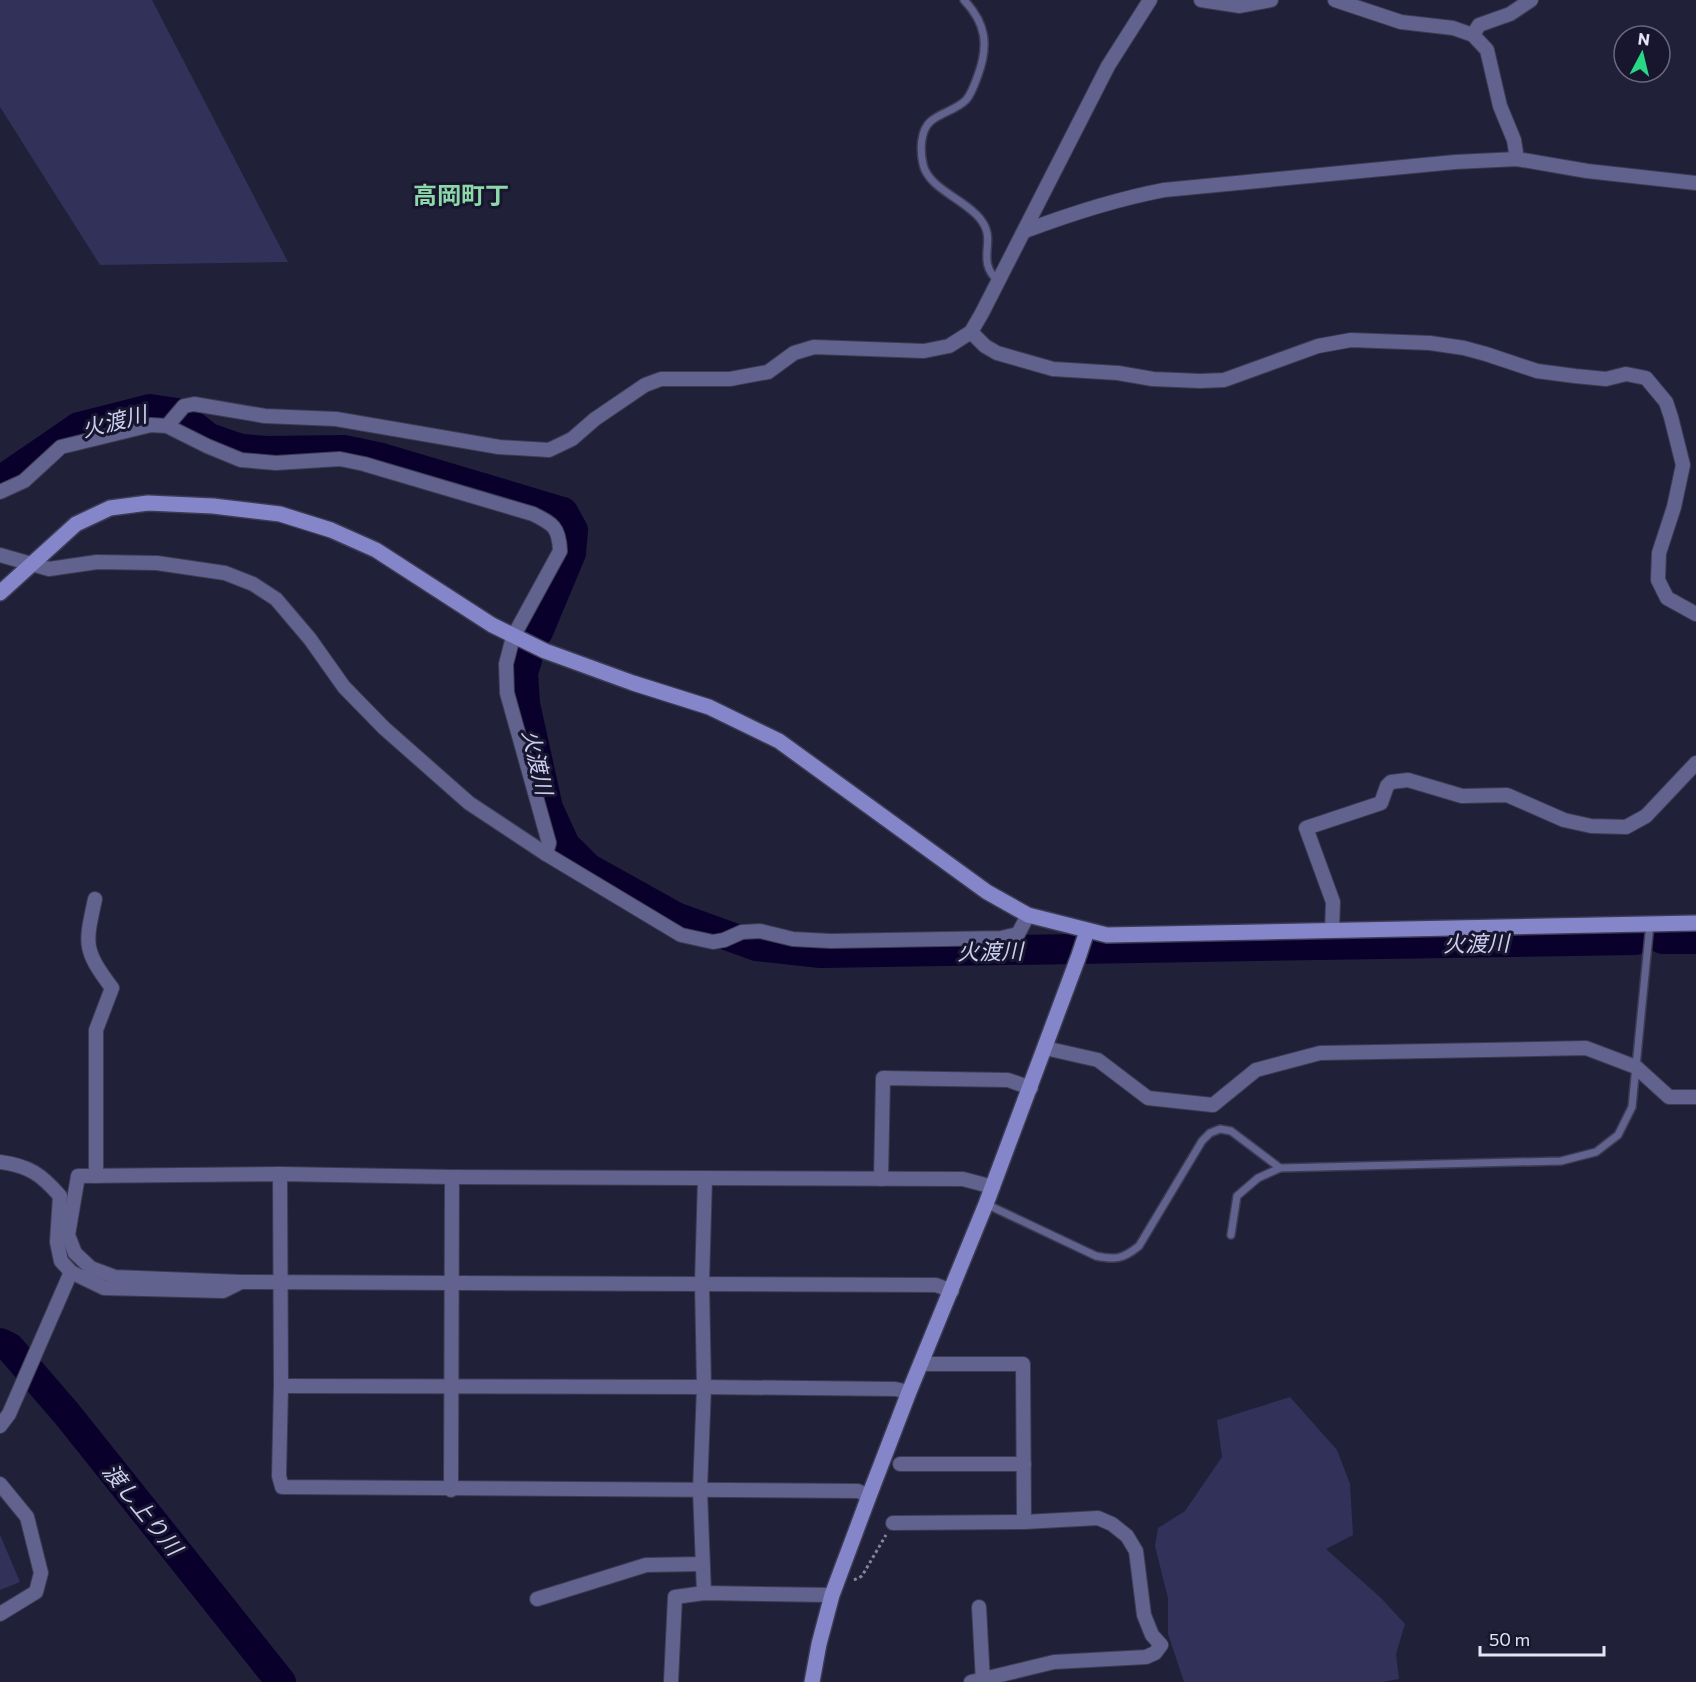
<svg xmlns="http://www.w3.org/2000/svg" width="1696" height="1682" viewBox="0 0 1696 1682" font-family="Commissioner,'Noto Sans JP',sans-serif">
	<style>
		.green { fill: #323159 }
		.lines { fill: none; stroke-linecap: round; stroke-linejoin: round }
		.river { stroke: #09002b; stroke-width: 30 }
		.lane-casing { stroke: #3b3b53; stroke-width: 10 }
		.street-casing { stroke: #3b3b53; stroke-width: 16 }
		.secondary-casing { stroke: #3b3b53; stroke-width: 18 }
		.path { stroke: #85869b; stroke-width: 3; stroke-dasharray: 3 3; stroke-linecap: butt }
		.lane { stroke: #61628d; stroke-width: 7 }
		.street { stroke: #61628d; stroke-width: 14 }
		.secondary { stroke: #8586ca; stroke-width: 15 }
		.labels { text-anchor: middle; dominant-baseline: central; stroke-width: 6; stroke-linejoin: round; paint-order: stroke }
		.water-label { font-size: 22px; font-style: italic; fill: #cdcff1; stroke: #17162e }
		.quarter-label { font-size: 24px; font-weight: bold; fill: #8dd8a9; stroke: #17162e }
	</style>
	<rect width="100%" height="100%" fill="#202039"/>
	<g class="green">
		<polygon points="0,0 152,0 288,262 100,265 0,107"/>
		<polygon points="1290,1397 1337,1450 1350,1484 1353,1535 1326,1549 1381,1598 1405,1624 1396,1654 1399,1679 1382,1682 1184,1682 1168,1634 1168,1598 1155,1546 1158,1528 1185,1511 1222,1457 1217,1420"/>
		<polygon points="0,1535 20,1582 0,1590"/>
	</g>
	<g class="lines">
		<g class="river">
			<polyline points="0,481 79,427 150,409 177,413 209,438 241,449 267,451 344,450 382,458 563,512 573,530 571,553 538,632"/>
			<polyline points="527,660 523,673 525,704 548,808 565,845 588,868 676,917 756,946 821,953 1635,940"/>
			<polyline points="1662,939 1696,939"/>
			<polyline points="0,1343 10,1348 67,1414 281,1682"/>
		</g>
		<g class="lane-casing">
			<g id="lane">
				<path d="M964 0C986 23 989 45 978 75 975 83 972 93 966 100 956 110 942 112 931 121 920 130 920 151 923 164 928 189 967 200 981 220 998 242 974 260 999 282"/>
				<path d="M986 1204 1096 1256C1116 1260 1123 1259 1139 1246L1202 1141 1210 1133 1220 1129 1231 1131 1280 1168 1561 1161 1596 1152 1618 1135 1632 1107 1650 924"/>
				<polyline points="1231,1235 1237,1196 1258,1178 1280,1168"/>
			</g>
		</g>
		<g class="street-casing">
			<g id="street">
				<polyline points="1201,0 1240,6 1271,0"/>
				<polyline points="1335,0 1401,22 1453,28 1473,35 1487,50 1500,106 1514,140 1517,159"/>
				<polyline points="1473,35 1479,25 1510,14 1531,0"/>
				<path d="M1025 231C1070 214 1117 199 1164 190L1455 162 1517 159 1587 171 1696 183"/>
				<polyline points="971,332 985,346 997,353 1053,369 1118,373 1153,379 1200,381 1224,380 1318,346 1351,340 1430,343 1464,348 1486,354 1537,371 1575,376 1606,379 1626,374 1646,378 1666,402 1671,417 1683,465 1674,507 1659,553 1658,580 1667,598 1696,614"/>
				<polyline points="167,426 184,406 194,404 265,416 336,419 499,447 549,450 572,439 595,419 645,385 661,379 730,379 768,372 794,353 814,347 924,351 949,346 971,332 982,313 1108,66 1150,0"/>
				<path d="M0 492 24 481 61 447 151 425 167 426 207 446 241 460 276 463 340 459 364 464 533 514C553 524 559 527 560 551L513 637 506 664 507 693 549 843 546 854"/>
				<polyline points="0,555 49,569 97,562 157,563 225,573 253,584 276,599 310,639 344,687 384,728 469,803 546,854 681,935 713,942 724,940 742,932 760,931 793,939 831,941 1001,938 1018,934 1028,915"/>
				<path d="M95 899C85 945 83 949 112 988L96 1030V1176"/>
				<polyline points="1332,930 1333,902 1306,828 1381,803 1387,786 1391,782 1408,780 1462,796 1507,795 1564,820 1591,826 1626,827 1646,816 1696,763"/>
				<polyline points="1045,1048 1098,1060 1148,1098 1213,1105 1256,1070 1320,1053 1586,1048 1636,1067 1669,1097 1696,1097"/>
				<path d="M0 1162C29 1166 41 1174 60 1196L57 1242 61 1261 71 1272 104 1288 223 1291 239 1283"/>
				<polyline points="280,1174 281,1386 279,1476 282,1487 858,1491 869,1496"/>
				<polyline points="881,1179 883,1078 1008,1080 1031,1088"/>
				<polyline points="952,1291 936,1285 241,1282 115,1277 91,1268 75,1253 68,1235 78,1176 280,1174 452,1177 963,1179 993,1187"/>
				<polyline points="921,1364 1023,1364 1024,1522"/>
				<polyline points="281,1386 704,1387 895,1389 909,1392"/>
				<polyline points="0,1426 9,1414 71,1272"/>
				<polyline points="900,1464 1024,1464"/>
				<polyline points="0,1484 27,1517 41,1573 36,1592 0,1614"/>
				<polyline points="451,1490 452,1177"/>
				<polyline points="893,1523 1024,1522 1098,1518 1112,1524 1127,1536 1136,1551 1144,1615 1152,1635 1161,1645 1155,1653 1146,1657 1054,1662 971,1682"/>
				<polyline points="704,1593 700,1490 704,1387 702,1283 705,1178"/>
				<polyline points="537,1599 646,1565 702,1564"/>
				<polyline points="979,1607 983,1682"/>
				<polyline points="671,1682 675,1597 704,1593 832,1595"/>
			</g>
		</g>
		<g class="secondary-casing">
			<g id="secondary">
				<polyline points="0,593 76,524 110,508 148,503 213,506 280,514 331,530 376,550 492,625 545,651 633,683 709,707 779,741 987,892 1028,915 1107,935 1696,923"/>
				<polyline points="812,1682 819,1644 832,1595 869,1496 909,1392 986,1204 1078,958 1087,931"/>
			</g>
		</g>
		<polyline class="path" points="854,1580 862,1576 886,1535"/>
		<use href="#lane" class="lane"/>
		<use href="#street" class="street"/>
		<use href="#secondary" class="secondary"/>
	</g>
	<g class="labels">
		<g class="water-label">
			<text transform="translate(114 421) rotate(-14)">火渡川</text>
			<text transform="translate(538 762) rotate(77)">火渡川</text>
			<text transform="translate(1476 943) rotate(-1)">火渡川</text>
			<text transform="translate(990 951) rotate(-1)">火渡川</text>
			<text transform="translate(143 1509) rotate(51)">渡し上り川</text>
		</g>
		<g class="quarter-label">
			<text x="461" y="194">高岡町丁</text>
		</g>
	</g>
	<g transform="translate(1642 54) rotate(7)"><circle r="28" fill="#17162e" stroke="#69687e" stroke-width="1.5"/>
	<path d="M0-4.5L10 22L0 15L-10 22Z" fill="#29d885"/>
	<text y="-9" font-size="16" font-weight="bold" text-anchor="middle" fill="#e3e4f5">N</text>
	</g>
	<path d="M1480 1646v9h124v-9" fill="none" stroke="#e3e4f5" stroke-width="3"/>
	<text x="1489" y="1646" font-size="18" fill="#e3e4f5" stroke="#17162e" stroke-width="4.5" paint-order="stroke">50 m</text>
</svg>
